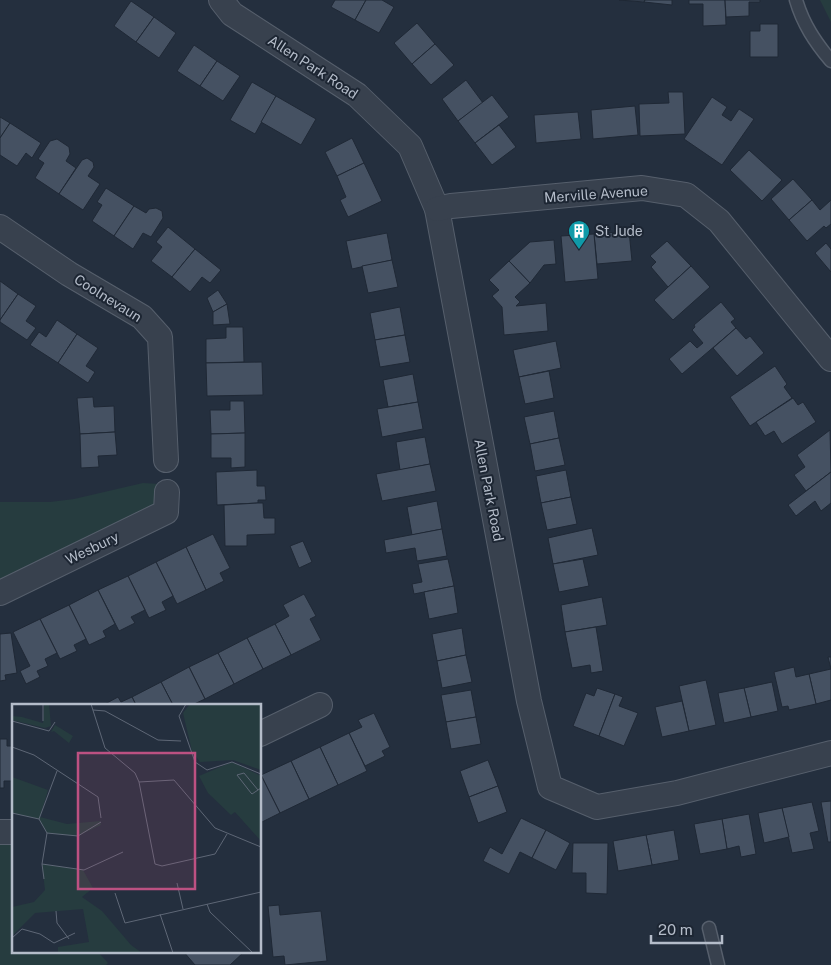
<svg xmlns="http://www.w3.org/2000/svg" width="831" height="965" viewBox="0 0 831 965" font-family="'Public Sans',sans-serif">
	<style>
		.green { fill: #263c3f }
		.building { fill: #455162; stroke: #1f2835 }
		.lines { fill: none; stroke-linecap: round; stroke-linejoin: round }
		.lane-casing { stroke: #565f6c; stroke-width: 15 }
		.street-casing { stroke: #565f6c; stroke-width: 26 }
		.lane { stroke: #38414e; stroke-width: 12 }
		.street { stroke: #38414e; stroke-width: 24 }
		.labels { text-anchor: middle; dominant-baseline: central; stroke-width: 4; stroke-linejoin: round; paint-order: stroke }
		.street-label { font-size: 14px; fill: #b4bcc9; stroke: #1d2633 }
		.poi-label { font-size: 14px; fill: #b4bcc9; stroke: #1d2633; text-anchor: start }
		.inset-road { fill: none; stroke: #5e6776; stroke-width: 1 }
		.view { fill: #bd5182; fill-opacity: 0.15; stroke: #bd5182; stroke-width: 2.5 }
		.inset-edge { fill: none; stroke: #b4bcc9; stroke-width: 2.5 }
	</style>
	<rect width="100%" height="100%" fill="#242f3e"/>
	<g class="green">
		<polygon points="820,0 831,0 831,22"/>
		<polygon points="143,483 160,484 166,512 0,593 0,502 50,502 74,499"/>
		<polygon points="14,832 14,951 97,951 108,963 106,965 0,965 0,833"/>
	</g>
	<g class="building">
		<polygon points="335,0 366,0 355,20 331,7"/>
		<polygon points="366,0 382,0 394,7 379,33 355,20"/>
		<polygon points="619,0 645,0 644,2"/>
		<polygon points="645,0 672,0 672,5 644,2"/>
		<polygon points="689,0 725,0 726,25 703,26 703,4 689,4"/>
		<polygon points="725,0 760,0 760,2 749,2 749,16 726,17"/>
		<polygon points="131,1 154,17 136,42 114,26"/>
		<polygon points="154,17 176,33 159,58 136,42"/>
		<polygon points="417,23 435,44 412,64 394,43"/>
		<polygon points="760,24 778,24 778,57 750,57 750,31 760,31"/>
		<polygon points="435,44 454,65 431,85 412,64"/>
		<polygon points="194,45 217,61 200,86 177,71"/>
		<polygon points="217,61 240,76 223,101 200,86"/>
		<polygon points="466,80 483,103 458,121 442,99"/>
		<polygon points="252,82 276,96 255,134 230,120"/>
		<polygon points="668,92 683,92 685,134 640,136 639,104 669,103"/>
		<polygon points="492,95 509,117 475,143 458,121"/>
		<polygon points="276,96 316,119 301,145 261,122"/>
		<polygon points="712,97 727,107 722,115 731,121 739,109 754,119 722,165 684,139"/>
		<polygon points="635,106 638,135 593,139 591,110"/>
		<polygon points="578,112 581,139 536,143 534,115"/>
		<polygon points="0,117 10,123 0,138"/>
		<polygon points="10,123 41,143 32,158 26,153 17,166 0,155 0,138"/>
		<polygon points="499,125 516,147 492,165 475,143"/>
		<polygon points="352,138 364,163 337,176 325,152"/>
		<polygon points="57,139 69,147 70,154 66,161 76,168 59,194 35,178 44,163 38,159 50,141"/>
		<polygon points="749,150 782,180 762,201 730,170"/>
		<polygon points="87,158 93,162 94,167 88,176 100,184 83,210 59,194 82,160"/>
		<polygon points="364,163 382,201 348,217 340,200 346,197 337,176"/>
		<polygon points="793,179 812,200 789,220 771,199"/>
		<polygon points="106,188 134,206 114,236 92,221 102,205 97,202"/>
		<polygon points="812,200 820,210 831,200 831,224 826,228 824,226 807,241 789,220"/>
		<polygon points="134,206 146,213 149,209 156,208 162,211 163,218 151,237 143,233 133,249 114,236"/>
		<polygon points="168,227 195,249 172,277 151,261 162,247 156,242"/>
		<polygon points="629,231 632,261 597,264 594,234"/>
		<polygon points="387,233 392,260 352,269 346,241"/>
		<polygon points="594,234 598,279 565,282 561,236"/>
		<polygon points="554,240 556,264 544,265 530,283 509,261 530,242"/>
		<polygon points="667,241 691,266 668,287 651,267 656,262 650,256"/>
		<polygon points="826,243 831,249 831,272 815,253"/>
		<polygon points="195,249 221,270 210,283 202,277 190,292 172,277"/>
		<polygon points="392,260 398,287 368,293 362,266"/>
		<polygon points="509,261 530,283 515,297 520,302 516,306 546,303 548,331 504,335 502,307 492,296 499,290 489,280"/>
		<polygon points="691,266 710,287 673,320 654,300"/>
		<polygon points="0,281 18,294 0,320"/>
		<polygon points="218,290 227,304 213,312 207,298"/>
		<polygon points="18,294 36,306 26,321 36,328 27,340 0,322 0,320"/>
		<polygon points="721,302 735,319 731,322 736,328 682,374 669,359 690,341 697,348 703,343 692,330 695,327 694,325"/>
		<polygon points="227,304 230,324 213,325 213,312"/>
		<polygon points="400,307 405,335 375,340 370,313"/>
		<polygon points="57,320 77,334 58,363 30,345 39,332 46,337"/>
		<polygon points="226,327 243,327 244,362 206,363 206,339 226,338"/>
		<polygon points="736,328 746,339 750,336 764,353 737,376 713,348"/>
		<polygon points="77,334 98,348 86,366 95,372 88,383 58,363"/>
		<polygon points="405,335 410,362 380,367 375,340"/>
		<polygon points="556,341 561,368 519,377 513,350"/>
		<polygon points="262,362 263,395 207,396 206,363"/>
		<polygon points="775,366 787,384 784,387 792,398 750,426 730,397"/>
		<polygon points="549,371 554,398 525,404 519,377"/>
		<polygon points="413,374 418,402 388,407 383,380"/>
		<polygon points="93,397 94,407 114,406 115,432 80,434 77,398"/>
		<polygon points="793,398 798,405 803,402 816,422 782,444 774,431 765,436 756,422"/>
		<polygon points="230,401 244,401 245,433 211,434 210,410 230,410"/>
		<polygon points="418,402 423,429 382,437 377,409"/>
		<polygon points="554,411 559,438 530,444 524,417"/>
		<polygon points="830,430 831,472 806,491 794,475 805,467 797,455"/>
		<polygon points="115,432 117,455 98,456 99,467 81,468 80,434"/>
		<polygon points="245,433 245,467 231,468 231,458 211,458 211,434"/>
		<polygon points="425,437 430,464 400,470 396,442"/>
		<polygon points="559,438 565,465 535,471 530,444"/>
		<polygon points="430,464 436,491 382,501 376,474"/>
		<polygon points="257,470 257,486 265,486 266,500 258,500 258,503 217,505 216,472"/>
		<polygon points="566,470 571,497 541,503 536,476"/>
		<polygon points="831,472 831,503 821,511 815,501 796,516 788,505"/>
		<polygon points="571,497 577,524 547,530 541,503"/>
		<polygon points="437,501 442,529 412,535 407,507"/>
		<polygon points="258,503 263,503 264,518 275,518 275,534 247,535 247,546 225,546 224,505"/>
		<polygon points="592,528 598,555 553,564 548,538"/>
		<polygon points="442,529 447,556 417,561 415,548 386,553 384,540"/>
		<polygon points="213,534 230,568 220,573 224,581 206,590 186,547"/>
		<polygon points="303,541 312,562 299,568 290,546"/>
		<polygon points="186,547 206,590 177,604 156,562"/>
		<polygon points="448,559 454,586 414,594 412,584 422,582 418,564"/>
		<polygon points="583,559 589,586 559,592 553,564"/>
		<polygon points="156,562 173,596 162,602 166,610 149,618 128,576"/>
		<polygon points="128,576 145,610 131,617 135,623 119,631 98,590"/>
		<polygon points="454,586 458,613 429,619 424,592"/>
		<polygon points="98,590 115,624 103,631 106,637 89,645 69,605"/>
		<polygon points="304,594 316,616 310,619 321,640 291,655 275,624 289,616 283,605"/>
		<polygon points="602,597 607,625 565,632 561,605"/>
		<polygon points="69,605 86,639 74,645 77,651 60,659 40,619"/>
		<polygon points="40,619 57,653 45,659 48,666 37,671 40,677 26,684 20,671 30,666 13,632"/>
		<polygon points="275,624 291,655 263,669 247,638"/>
		<polygon points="596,627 603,671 591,673 590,665 572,668 565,632"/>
		<polygon points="462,628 466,655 437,661 432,634"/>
		<polygon points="11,633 17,673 5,675 6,680 0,681 0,634"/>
		<polygon points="247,638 263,669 234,684 218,653"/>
		<polygon points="218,653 234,684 205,699 189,667"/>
		<polygon points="466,655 472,682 442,688 437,661"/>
		<polygon points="828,657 831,657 831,700 816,704 809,674 831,669"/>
		<polygon points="189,667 205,699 192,705 173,705 161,682"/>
		<polygon points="794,667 796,677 809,674 816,704 789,710 788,706 782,707 774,672"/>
		<polygon points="706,680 716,725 689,731 679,686"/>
		<polygon points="161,682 173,705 136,705 132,697"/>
		<polygon points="772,682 778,711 751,717 744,688"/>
		<polygon points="597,688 615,694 599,736 573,726 586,693 594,696"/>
		<polygon points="744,688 751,717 724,723 718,693"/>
		<polygon points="471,690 476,717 446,722 441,695"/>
		<polygon points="615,694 623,697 619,706 638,713 624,746 599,736"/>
		<polygon points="118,697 121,702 132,697 136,705 105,705 105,704"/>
		<polygon points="682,701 689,731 662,737 655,707"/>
		<polygon points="374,713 390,747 382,751 385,756 365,766 349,733 362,727 358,720"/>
		<polygon points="476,717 481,744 451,749 446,722"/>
		<polygon points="349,733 367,771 338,785 320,747"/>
		<polygon points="0,739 7,739 7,746 14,746 14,781 4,781 4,788 0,788"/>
		<polygon points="320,747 338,785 309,799 291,761"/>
		<polygon points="488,760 498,786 469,797 460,771"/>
		<polygon points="291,761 309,799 280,813 261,775"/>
		<polygon points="261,775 280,813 260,823 260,776"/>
		<polygon points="498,786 507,812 478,823 469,797"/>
		<polygon points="831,801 831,842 828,842 821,802"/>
		<polygon points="812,802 819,831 810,833 814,849 792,853 782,808"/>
		<polygon points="782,808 789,837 764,843 758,813"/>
		<polygon points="749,814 756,854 741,857 739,846 727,849 722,819"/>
		<polygon points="521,818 546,830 532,858 520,852 509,874 483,861 490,847 502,854"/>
		<polygon points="722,819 727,849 700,854 694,824"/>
		<polygon points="546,830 570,843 556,870 532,858"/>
		<polygon points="674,830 679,860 652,865 646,835"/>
		<polygon points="646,835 652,865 618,871 613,841"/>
		<polygon points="573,843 608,843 607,894 586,893 586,873 572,873"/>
		<polygon points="279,905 280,915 321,911 327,961 285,965 284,956 273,957 268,906"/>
		<polygon points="183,951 245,951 230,965 195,965"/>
	</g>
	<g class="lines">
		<g class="lane-casing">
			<g id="lane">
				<path d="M796 0C803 24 815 42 831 61"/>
				<polyline points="709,928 718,965"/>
			</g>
		</g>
		<g class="street-casing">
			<g id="street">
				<polyline points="221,0 232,14 357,95 410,146 437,209 529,701 550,787 597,807 677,793 831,753"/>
				<polyline points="437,209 451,206 642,188 686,195 719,221 831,359"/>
				<polyline points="0,227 69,274 142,317 160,337 166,460"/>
				<polyline points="0,593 166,512 167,492"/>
				<polyline points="260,734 320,705"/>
				<polyline points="0,832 14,832"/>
			</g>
		</g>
		<use href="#lane" class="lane"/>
		<use href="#street" class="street"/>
	</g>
	<defs>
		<g id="building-pin" transform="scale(1.125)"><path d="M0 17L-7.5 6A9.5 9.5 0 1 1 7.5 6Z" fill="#0f9aa8" stroke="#1d2633"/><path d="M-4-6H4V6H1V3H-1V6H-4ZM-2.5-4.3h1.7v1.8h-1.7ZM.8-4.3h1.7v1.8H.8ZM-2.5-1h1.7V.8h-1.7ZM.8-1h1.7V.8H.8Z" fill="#fff"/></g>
	</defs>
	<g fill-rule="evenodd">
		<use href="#building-pin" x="579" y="231"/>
	</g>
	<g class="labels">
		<g class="street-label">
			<text transform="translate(313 67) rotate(33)">Allen Park Road</text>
			<text transform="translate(596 194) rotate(-4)">Merville Avenue</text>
			<text transform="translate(108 298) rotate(32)">Coolnevaun</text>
			<text transform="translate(489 490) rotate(79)">Allen Park Road</text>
			<text transform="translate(92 548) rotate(-26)">Wesbury</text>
		</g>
		<g class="poi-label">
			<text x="595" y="231">St Jude</text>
		</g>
	</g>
	<g transform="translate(12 704)">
		<rect width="249" height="249" fill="#242f3e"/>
		<path d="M32 0H37L39 22 33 24 0 16V12L10 13 31 19ZM178 0H248L249 66 221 56 188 58 180 47 171 9ZM43 21 61 32 57 39 42 27 39 28ZM220 58 249 72V137L223 108 219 111 196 89 187 72ZM0 73 36 86 28 113 55 120 88 117 89 121 66 132 35 129 27 115 0 109ZM30 160 71 166 81 184 70 193 90 207 119 241 130 249H46V243L77 238 71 205 23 209 0 232V203L22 198 33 186Z" fill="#263c3f"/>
		<path class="inset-road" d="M79 0 93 44 123 69 127 78 143 160 150 162 203 150 215 130M174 0 167 12 183 58 195 66 220 58 249 70M81 6 93 7 146 36 169 37M0 17 37 27 43 18M31 17V0M0 43 22 51 86 93 89 114M127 78 162 76 203 124 249 143M246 86 232 69 225 71 239 89 240 90 249 84M0 109 27 115M35 129 66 132 89 118M30 160 72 166 111 148M32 175 30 160 35 129 27 115 45 67M165 179 171 205M103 189 113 219 249 188M195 200 198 208 241 249M44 207 45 219 57 235M148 210 161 249M0 234 10 225 28 230 42 239 63 229"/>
		<path class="view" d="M66 49H183V185H66Z"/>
		<rect width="249" height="249" class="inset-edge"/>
	</g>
	<path d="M651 935v8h71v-8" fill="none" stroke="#b4bcc9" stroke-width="2.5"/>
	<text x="658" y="935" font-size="15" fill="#b4bcc9" stroke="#1d2633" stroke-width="4" paint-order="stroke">20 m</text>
</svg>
